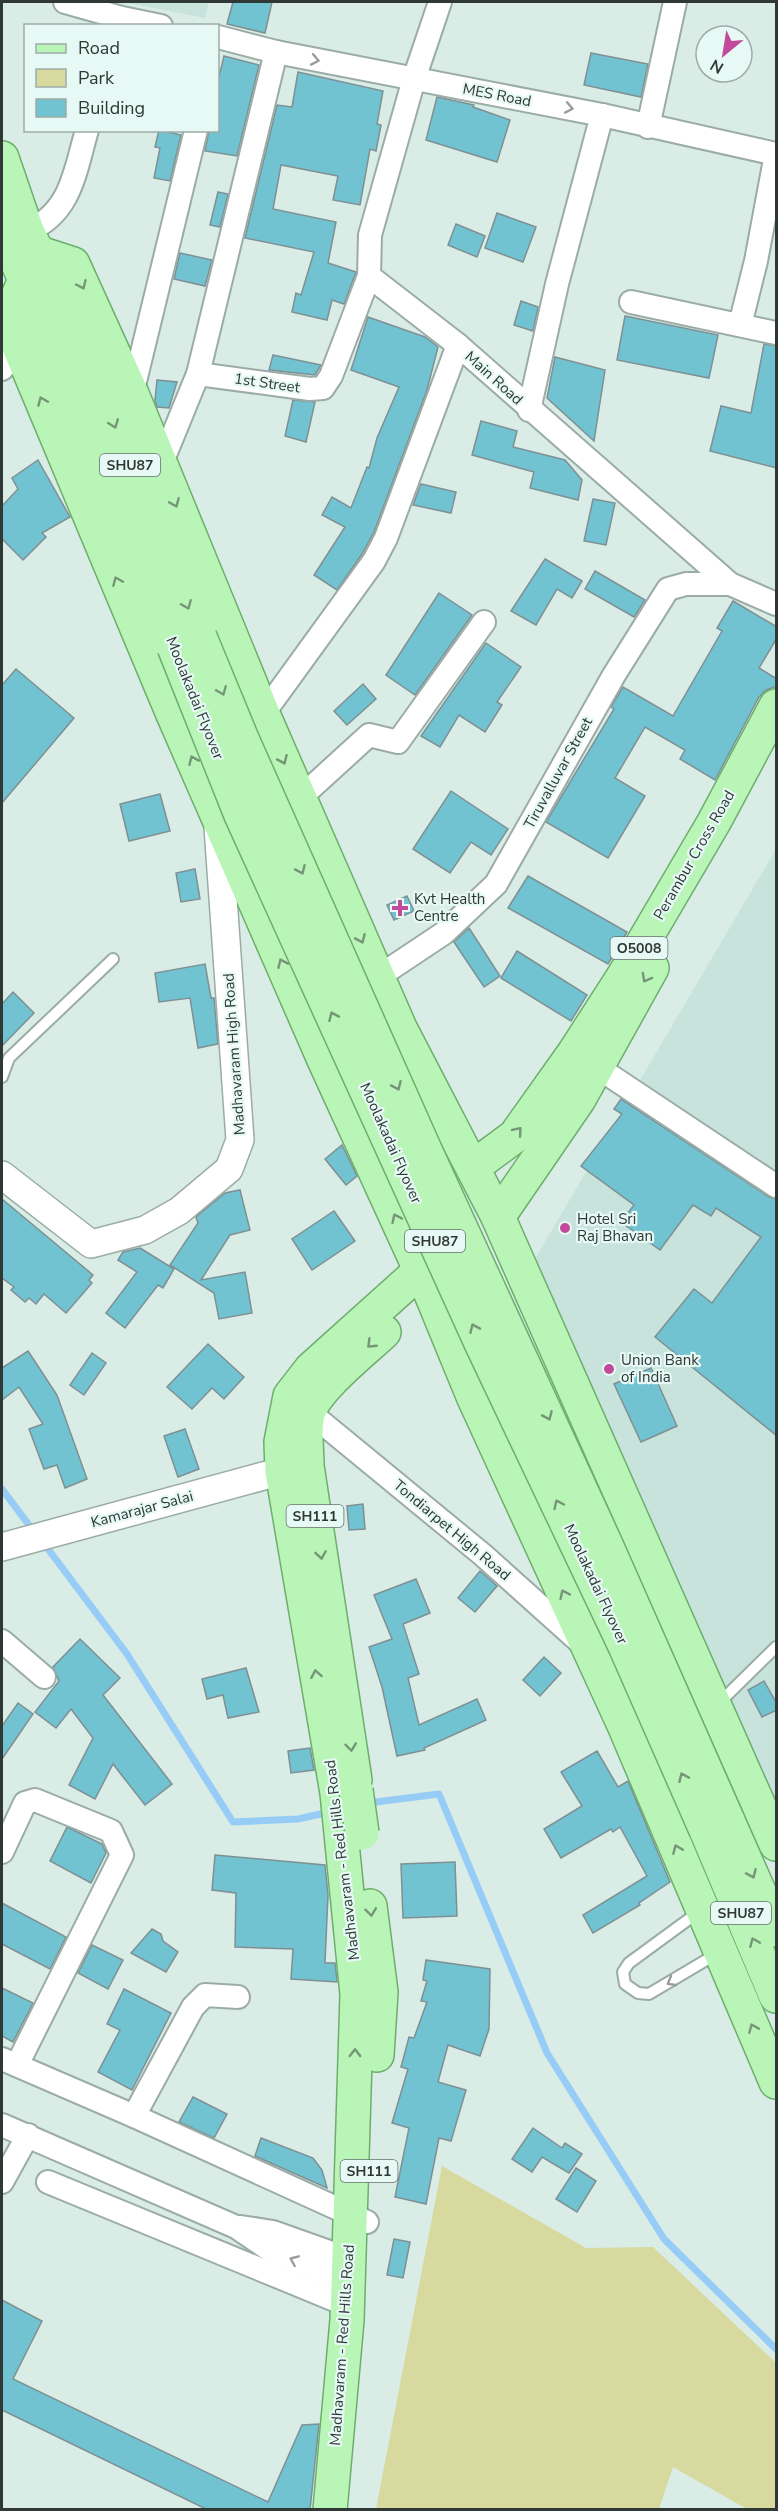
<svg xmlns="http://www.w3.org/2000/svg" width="778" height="2511" viewBox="0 0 778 2511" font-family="'Nunito Sans',sans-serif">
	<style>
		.built { fill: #c7e3db }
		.green { fill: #d7d99e }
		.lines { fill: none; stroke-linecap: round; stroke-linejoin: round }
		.stream { stroke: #96ccf6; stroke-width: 7 }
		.building { fill: #72c3d1; stroke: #7e9093; stroke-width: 1.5 }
		.service-casing { stroke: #9baca7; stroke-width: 14 }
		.minor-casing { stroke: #9baca7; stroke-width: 26 }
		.tertiary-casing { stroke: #9baca7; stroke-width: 30 }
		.primary-casing { stroke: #6caf6c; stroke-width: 36 }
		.service { stroke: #fff; stroke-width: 10 }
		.minor { stroke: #fff; stroke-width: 22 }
		.tertiary { stroke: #fff; stroke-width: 27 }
		.primary { stroke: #baf5b8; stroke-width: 33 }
		.primary-bridge-casing { stroke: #6caf6c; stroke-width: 36; stroke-linecap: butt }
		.primary-bridge { stroke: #baf5b8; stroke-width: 33 }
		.oneway { stroke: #989c9a }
		.oneway2 { stroke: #759677 }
		.poi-dot { fill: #c3499b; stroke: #e6f9f4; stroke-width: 2 }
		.labels { text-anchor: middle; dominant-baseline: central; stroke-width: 4.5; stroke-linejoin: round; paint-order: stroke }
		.shield { fill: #e6f9f4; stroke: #67726f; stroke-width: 1.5 }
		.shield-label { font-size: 14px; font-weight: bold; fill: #303836 }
		.street-label { font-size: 15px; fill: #303836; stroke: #e6f9f4 }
		.poi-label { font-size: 15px; fill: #303836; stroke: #e6f9f4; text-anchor: start }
	</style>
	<rect width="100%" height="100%" fill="#d9ece6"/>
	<g class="built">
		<polygon points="122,2 209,2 205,18"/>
		<polygon points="776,849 776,1857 532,1264"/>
	</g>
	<polygon class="green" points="442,2166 586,2248 653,2247 776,2363 776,2509 747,2509 673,2467 659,2509 376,2509"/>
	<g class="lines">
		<g class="stream">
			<polyline points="2,1489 35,1533"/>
			<polyline points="42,1541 127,1654 233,1822 298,1819 330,1812"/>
			<polyline points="368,1803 439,1794 547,2053 664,2239 776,2349"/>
		</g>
	</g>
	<g class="building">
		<polygon points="233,2 272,2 265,33 227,24"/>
		<polygon points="591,53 648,64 641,97 584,85"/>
		<polygon points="224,56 259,65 237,156 205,151 209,130 218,130 218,81"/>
		<polygon points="298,72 383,91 377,124 381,125 376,151 370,149 360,205 333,200 338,176 281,165 273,209 336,222 328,263 356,272 344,304 332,300 327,320 292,312 296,293 301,295 314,252 245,238 277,105 292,107"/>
		<polygon points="437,97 474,105 473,107 510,120 497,162 426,140"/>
		<polygon points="159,130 181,135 170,181 154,178 160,148 155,147"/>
		<polygon points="218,192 228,194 220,227 210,225"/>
		<polygon points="497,213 536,227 523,262 485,248"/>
		<polygon points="456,224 485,236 477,257 448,245"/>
		<polygon points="180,253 212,260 205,286 174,279"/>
		<polygon points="521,301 538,307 533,331 514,325"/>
		<polygon points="625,316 718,335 709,378 617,360"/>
		<polygon points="368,317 425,337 438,347 427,390 374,532 362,554 337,590 314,575 345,527 322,515 332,497 351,508 367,467 369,468 377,438 399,387 351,370"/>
		<polygon points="764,344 777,346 777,468 710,451 721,406 751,413"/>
		<polygon points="273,355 321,365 315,375 269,370"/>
		<polygon points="555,357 605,370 594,441 547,398"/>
		<polygon points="157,380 177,382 169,408 157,407 155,400"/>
		<polygon points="293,400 315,402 306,442 285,436"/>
		<polygon points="481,421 517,431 513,447 565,460 582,480 578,500 530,488 534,472 472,455"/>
		<polygon points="38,460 70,517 42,533 46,537 23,560 2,539 2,506 18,489 12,478"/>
		<polygon points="421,484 456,492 451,513 413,505"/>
		<polygon points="593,499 615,503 606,545 584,541"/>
		<polygon points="545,559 582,581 572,598 557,589 536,625 511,611"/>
		<polygon points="595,571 645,600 634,617 585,589"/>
		<polygon points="439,593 472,615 415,695 386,675"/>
		<polygon points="733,601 777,627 777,638 759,668 777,679 777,686 766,690 759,697 715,780 680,759 685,750 645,727 615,778 645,796 608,858 546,822 614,709 611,707 623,687 673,716 722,631 717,628"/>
		<polygon points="486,643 521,667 497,702 502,705 485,732 459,715 440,747 421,736"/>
		<polygon points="16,669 74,718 2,803 2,685"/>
		<polygon points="363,684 376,699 347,725 334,711"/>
		<polygon points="451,791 508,829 491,855 471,842 450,873 413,849"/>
		<polygon points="160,794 170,831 129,841 120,804"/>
		<polygon points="195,869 200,899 181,902 176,873"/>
		<polygon points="528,876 627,932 608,964 508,908"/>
		<polygon points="407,896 414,911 394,920 387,905"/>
		<polygon points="469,928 500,976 484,987 454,942"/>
		<polygon points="517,951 587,995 571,1021 501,978"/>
		<polygon points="205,964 211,998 214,998 218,1044 198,1048 190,998 159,1002 155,973"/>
		<polygon points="13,992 34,1013 2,1046 2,1004"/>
		<polygon points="621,1099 769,1197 777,1199 777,1436 655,1337 694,1289 712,1303 761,1237 716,1208 711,1216 693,1205 660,1250 621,1222 634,1205 581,1166 622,1114 614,1109"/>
		<polygon points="342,1145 357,1176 346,1185 325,1159"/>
		<polygon points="240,1190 250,1230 230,1235 201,1280 245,1272 252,1313 219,1319 214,1293 170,1265 198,1223 196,1217 225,1193"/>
		<polygon points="2,1199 93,1275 89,1280 92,1283 66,1313 44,1294 36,1304 29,1298 25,1302 11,1290 14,1287 2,1278"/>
		<polygon points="334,1211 355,1241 312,1270 292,1239"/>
		<polygon points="140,1248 174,1269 163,1288 158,1285 125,1328 106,1313 137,1272 118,1260 123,1252"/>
		<polygon points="208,1344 244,1377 224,1399 212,1388 192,1409 167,1387"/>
		<polygon points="28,1351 57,1395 87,1479 65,1488 57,1465 44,1469 29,1429 43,1424 19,1387 2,1400 2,1368"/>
		<polygon points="92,1353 106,1363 84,1395 70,1385"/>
		<polygon points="651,1368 677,1426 641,1442 614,1384"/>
		<polygon points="185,1429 199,1469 178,1477 164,1436"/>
		<polygon points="363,1504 365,1529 349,1530 347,1506"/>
		<polygon points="480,1571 497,1586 475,1612 458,1598"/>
		<polygon points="416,1579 430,1613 403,1624 419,1674 408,1678 419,1725 477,1699 486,1720 424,1748 425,1750 397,1756 382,1687 369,1647 392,1639 374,1595"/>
		<polygon points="80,1639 120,1678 103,1695 172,1784 145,1805 113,1764 95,1799 69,1785 93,1738 71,1709 56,1728 35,1712 59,1681 53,1667"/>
		<polygon points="544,1657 561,1673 540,1696 523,1680"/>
		<polygon points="246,1668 259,1712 228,1718 223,1695 207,1699 202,1679"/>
		<polygon points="764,1681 777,1704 777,1710 762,1717 748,1690"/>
		<polygon points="18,1703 33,1714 2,1759 2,1726"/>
		<polygon points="310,1748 314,1770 291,1773 288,1751"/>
		<polygon points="597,1751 618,1787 628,1781 670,1882 639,1903 640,1905 593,1933 583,1915 647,1876 620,1827 613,1832 611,1829 561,1858 544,1829 582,1806 561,1772"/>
		<polygon points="67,1827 102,1844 106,1853 91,1883 50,1861"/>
		<polygon points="215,1855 325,1865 328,1895 325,1963 335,1963 337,1982 291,1979 293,1949 235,1947 236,1893 212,1890"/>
		<polygon points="455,1862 457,1916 403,1918 401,1864"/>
		<polygon points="2,1903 66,1937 50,1969 2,1944"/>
		<polygon points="152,1929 161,1934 163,1941 178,1952 166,1972 131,1953"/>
		<polygon points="92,1945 123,1960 108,1989 78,1973"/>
		<polygon points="426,1960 490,1969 489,2029 480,2056 448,2045 438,2082 466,2090 451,2141 439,2138 426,2204 395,2197 409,2128 392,2123 408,2069 401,2067 409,2037 414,2038 427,2002 421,2001 427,1981 423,1980"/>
		<polygon points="2,1988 33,2003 13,2042 2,2036"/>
		<polygon points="124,1989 171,2013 132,2090 98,2072 120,2030 107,2024"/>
		<polygon points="193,2097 227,2114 214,2138 179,2122"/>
		<polygon points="533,2128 562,2148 565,2143 582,2154 569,2173 542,2157 532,2172 512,2159"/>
		<polygon points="261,2138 313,2158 322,2170 327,2188 255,2156"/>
		<polygon points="576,2168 596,2181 577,2212 556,2199"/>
		<polygon points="394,2239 410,2242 403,2278 387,2275"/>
		<polygon points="2,2300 42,2321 13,2379 268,2502 302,2425 319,2424 310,2510 208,2510 2,2410"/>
	</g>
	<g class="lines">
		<g class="service-casing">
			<g id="service">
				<polyline points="2,1077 9,1058 113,959"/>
				<polyline points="719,1703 776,1647"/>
				<polyline points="700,1911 629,1963 623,1972 625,1984 638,1993 649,1994 718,1953"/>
			</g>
		</g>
		<g class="minor-casing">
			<g id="minor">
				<polyline points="65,2 122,18 161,26"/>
				<polyline points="440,2 414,79 370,235 369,276 458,345 730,584 776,604"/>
				<polyline points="218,37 276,52 602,115 776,154"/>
				<polyline points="648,127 675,2"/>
				<path d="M27 231C71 214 75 171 87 130"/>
				<polyline points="631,302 776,333"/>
				<polyline points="740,325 756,261 776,154"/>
				<polyline points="2,369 20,349"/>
				<polyline points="198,374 310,389 323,388 331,376 369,276"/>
				<polyline points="132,394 196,130"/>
				<polyline points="529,410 557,284 602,115"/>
				<polyline points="160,467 198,374 276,52"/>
				<polyline points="263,714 374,561 386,538 458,345"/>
				<polyline points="300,798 369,735 398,742 484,622"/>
				<polyline points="378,977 444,933 496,884 614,675 668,589 686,584 730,584"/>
				<polyline points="585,1059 776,1186"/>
				<polyline points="309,1412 483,1555 580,1642"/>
				<polyline points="2,1641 44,1677"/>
				<polyline points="2,1852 25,1803 35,1800 111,1831 122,1855 17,2065"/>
				<polyline points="2,2059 134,2116 367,2222"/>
				<polyline points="134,2116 193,2007 205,1995 238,1997"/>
				<polyline points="2,2125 236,2227 270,2250 348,2282"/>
				<polyline points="2,2182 28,2135"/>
				<polyline points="48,2182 347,2305"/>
				<polyline points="241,2227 273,2232 349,2259"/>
			</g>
		</g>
		<g class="tertiary-casing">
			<g id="tertiary">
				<polyline points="2,1175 91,1244 145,1230 179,1211 229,1169 240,1140 218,827"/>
				<polyline points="2,1547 282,1471"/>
			</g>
		</g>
		<g class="primary-casing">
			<g id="primary">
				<polyline points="2,158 27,231 58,293 108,410 200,637"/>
				<polyline points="2,228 38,309 174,647"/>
				<polyline points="39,253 73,264 132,394 263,714 400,1028 498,1217 776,1844"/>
				<polyline points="24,282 9,316 20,349 172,712 325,1062 429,1289 473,1396 624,1725 776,2082"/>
				<polyline points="473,1167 515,1136 574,1053 623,977 714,822 776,706"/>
				<polyline points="498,1217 579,1099 652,968"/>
				<path d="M355 1780 307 1466C307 1450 304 1430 308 1414 316 1388 364 1351 384 1332"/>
				<polyline points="728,1821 776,1930"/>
				<polyline points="706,1830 776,1996"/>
				<polyline points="370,1906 381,1992 377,2055"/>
				<polyline points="330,2510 347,2320 357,1994 337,1793 282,1471 281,1442 290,1396 311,1369 420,1271"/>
			</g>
		</g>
		<use href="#service" class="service"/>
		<use href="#minor" class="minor"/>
		<use href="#tertiary" class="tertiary"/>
		<use href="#primary" class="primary"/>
		<g class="primary-bridge-casing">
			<g id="primary-bridge">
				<polyline points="200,637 242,739 425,1150 607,1547 728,1821"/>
				<polyline points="174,647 241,815 482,1345 625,1646 706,1830"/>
				<polyline points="356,1790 362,1833"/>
			</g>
		</g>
		<use href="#primary-bridge" class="primary-bridge"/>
	</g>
	<defs><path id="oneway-chevron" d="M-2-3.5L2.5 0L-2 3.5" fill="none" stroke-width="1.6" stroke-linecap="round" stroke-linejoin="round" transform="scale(1.5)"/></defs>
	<g class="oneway">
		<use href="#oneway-chevron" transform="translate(315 60) rotate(11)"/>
		<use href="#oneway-chevron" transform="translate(569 108) rotate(11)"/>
		<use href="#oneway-chevron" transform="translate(671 1982) rotate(150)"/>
		<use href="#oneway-chevron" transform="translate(294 2260) rotate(-157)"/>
	</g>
	<g class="oneway2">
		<use href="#oneway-chevron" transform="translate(82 285) rotate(65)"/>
		<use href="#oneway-chevron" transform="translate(42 401) rotate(-113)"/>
		<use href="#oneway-chevron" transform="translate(114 424) rotate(69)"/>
		<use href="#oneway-chevron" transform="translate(175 503) rotate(67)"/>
		<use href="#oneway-chevron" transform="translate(117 581) rotate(-113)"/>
		<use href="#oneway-chevron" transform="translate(187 605) rotate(68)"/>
		<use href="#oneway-chevron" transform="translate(222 691) rotate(68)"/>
		<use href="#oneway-chevron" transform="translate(193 760) rotate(-114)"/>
		<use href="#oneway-chevron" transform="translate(283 760) rotate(66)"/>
		<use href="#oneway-chevron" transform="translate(301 870) rotate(66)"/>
		<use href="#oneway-chevron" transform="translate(361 939) rotate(66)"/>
		<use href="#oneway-chevron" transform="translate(282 963) rotate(-114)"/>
		<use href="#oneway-chevron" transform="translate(646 978) rotate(119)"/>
		<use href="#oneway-chevron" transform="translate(333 1016) rotate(-114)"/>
		<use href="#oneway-chevron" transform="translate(397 1086) rotate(66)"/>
		<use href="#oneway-chevron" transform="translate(518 1131) rotate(-50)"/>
		<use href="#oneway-chevron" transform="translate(396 1218) rotate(-115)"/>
		<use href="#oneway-chevron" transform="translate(474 1328) rotate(-114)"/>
		<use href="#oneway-chevron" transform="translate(371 1344) rotate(136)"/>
		<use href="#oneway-chevron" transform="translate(548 1416) rotate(66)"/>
		<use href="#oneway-chevron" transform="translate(558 1504) rotate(-115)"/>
		<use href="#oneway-chevron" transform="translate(321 1555) rotate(81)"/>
		<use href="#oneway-chevron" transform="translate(564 1594) rotate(-115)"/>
		<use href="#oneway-chevron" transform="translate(316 1674) rotate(-100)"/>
		<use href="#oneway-chevron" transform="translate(351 1747) rotate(83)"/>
		<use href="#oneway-chevron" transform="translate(683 1777) rotate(-114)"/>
		<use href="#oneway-chevron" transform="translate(677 1849) rotate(-113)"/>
		<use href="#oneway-chevron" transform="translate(752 1874) rotate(66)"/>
		<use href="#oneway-chevron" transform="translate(371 1912) rotate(83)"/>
		<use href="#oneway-chevron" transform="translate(754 1942) rotate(-113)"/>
		<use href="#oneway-chevron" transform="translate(753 2028) rotate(-113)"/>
		<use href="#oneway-chevron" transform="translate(355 2053) rotate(-89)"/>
	</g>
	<g class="poi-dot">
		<path d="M397 899h6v6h6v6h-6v6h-6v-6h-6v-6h6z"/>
		<circle cx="565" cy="1228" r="6"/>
		<circle cx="609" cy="1369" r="6"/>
	</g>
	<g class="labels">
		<g class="shield">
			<rect x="100" y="454" width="60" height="22" rx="4.5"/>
			<rect x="610.5" y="937" width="57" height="22" rx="4.5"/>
			<rect x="405" y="1230" width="60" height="22" rx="4.5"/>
			<rect x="286.5" y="1505" width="57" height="22" rx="4.5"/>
			<rect x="711" y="1902" width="60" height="22" rx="4.5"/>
			<rect x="340.5" y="2160" width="57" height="22" rx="4.5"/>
		</g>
		<g class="shield-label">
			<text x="130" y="465">SHU87</text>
			<text x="639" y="948">O5008</text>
			<text x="435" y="1241">SHU87</text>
			<text x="315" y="1516">SH111</text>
			<text x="741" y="1913">SHU87</text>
			<text x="369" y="2171">SH111</text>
		</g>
		<g class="street-label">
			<text transform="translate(497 95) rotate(11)">MES Road</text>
			<text transform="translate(494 378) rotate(42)">Main Road</text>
			<text transform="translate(267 383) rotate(8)">1st Street</text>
			<text transform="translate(195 698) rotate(68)">Moolakadai Flyover</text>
			<text transform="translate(558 773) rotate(-61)">Tiruvalluvar Street</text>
			<text transform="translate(694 855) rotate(-60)">Perambur Cross Road</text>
			<text transform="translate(234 1054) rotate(-94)">Madhavaram High Road</text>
			<text transform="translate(391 1143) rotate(66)">Moolakadai Flyover</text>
			<text transform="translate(142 1509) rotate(-15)">Kamarajar Salai</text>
			<text transform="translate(452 1530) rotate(40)">Tondiarpet High Road</text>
			<text transform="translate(596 1584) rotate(65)">Moolakadai Flyover</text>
			<text transform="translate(342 1860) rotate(-97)">Madhavaram - Red Hills Road</text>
			<text transform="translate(342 2345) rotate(-86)">Madhavaram - Red Hills Road</text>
		</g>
		<g class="poi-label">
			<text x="414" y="899">Kvt Health<tspan x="414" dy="17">Centre</tspan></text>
			<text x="577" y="1219">Hotel Sri<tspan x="577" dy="17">Raj Bhavan</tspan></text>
			<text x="621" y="1360">Union Bank<tspan x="621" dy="17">of India</tspan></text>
		</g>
	</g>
	<rect width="778" height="2511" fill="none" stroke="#303836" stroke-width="6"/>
	<rect x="24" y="24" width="195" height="108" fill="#e6f9f4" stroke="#9daca8" stroke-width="1.5"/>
	<rect x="36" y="44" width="30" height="9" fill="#baf5b8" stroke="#9daca8" stroke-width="1.5"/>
	<text x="78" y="54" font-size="18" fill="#303836">Road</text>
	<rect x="36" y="69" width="30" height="18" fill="#d7d99e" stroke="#9daca8" stroke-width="1.5"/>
	<text x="78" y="84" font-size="18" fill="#303836">Park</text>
	<rect x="36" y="99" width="30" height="18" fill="#72c3d1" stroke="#9daca8" stroke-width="1.5"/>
	<text x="78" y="114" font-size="18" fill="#303836">Building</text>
	<g transform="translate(724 54) rotate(210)"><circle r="28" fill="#e6f9f4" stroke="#9daca8" stroke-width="1.5"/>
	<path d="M0-4.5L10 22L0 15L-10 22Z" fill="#c3499b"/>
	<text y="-9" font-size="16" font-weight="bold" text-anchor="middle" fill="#303836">N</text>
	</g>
</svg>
